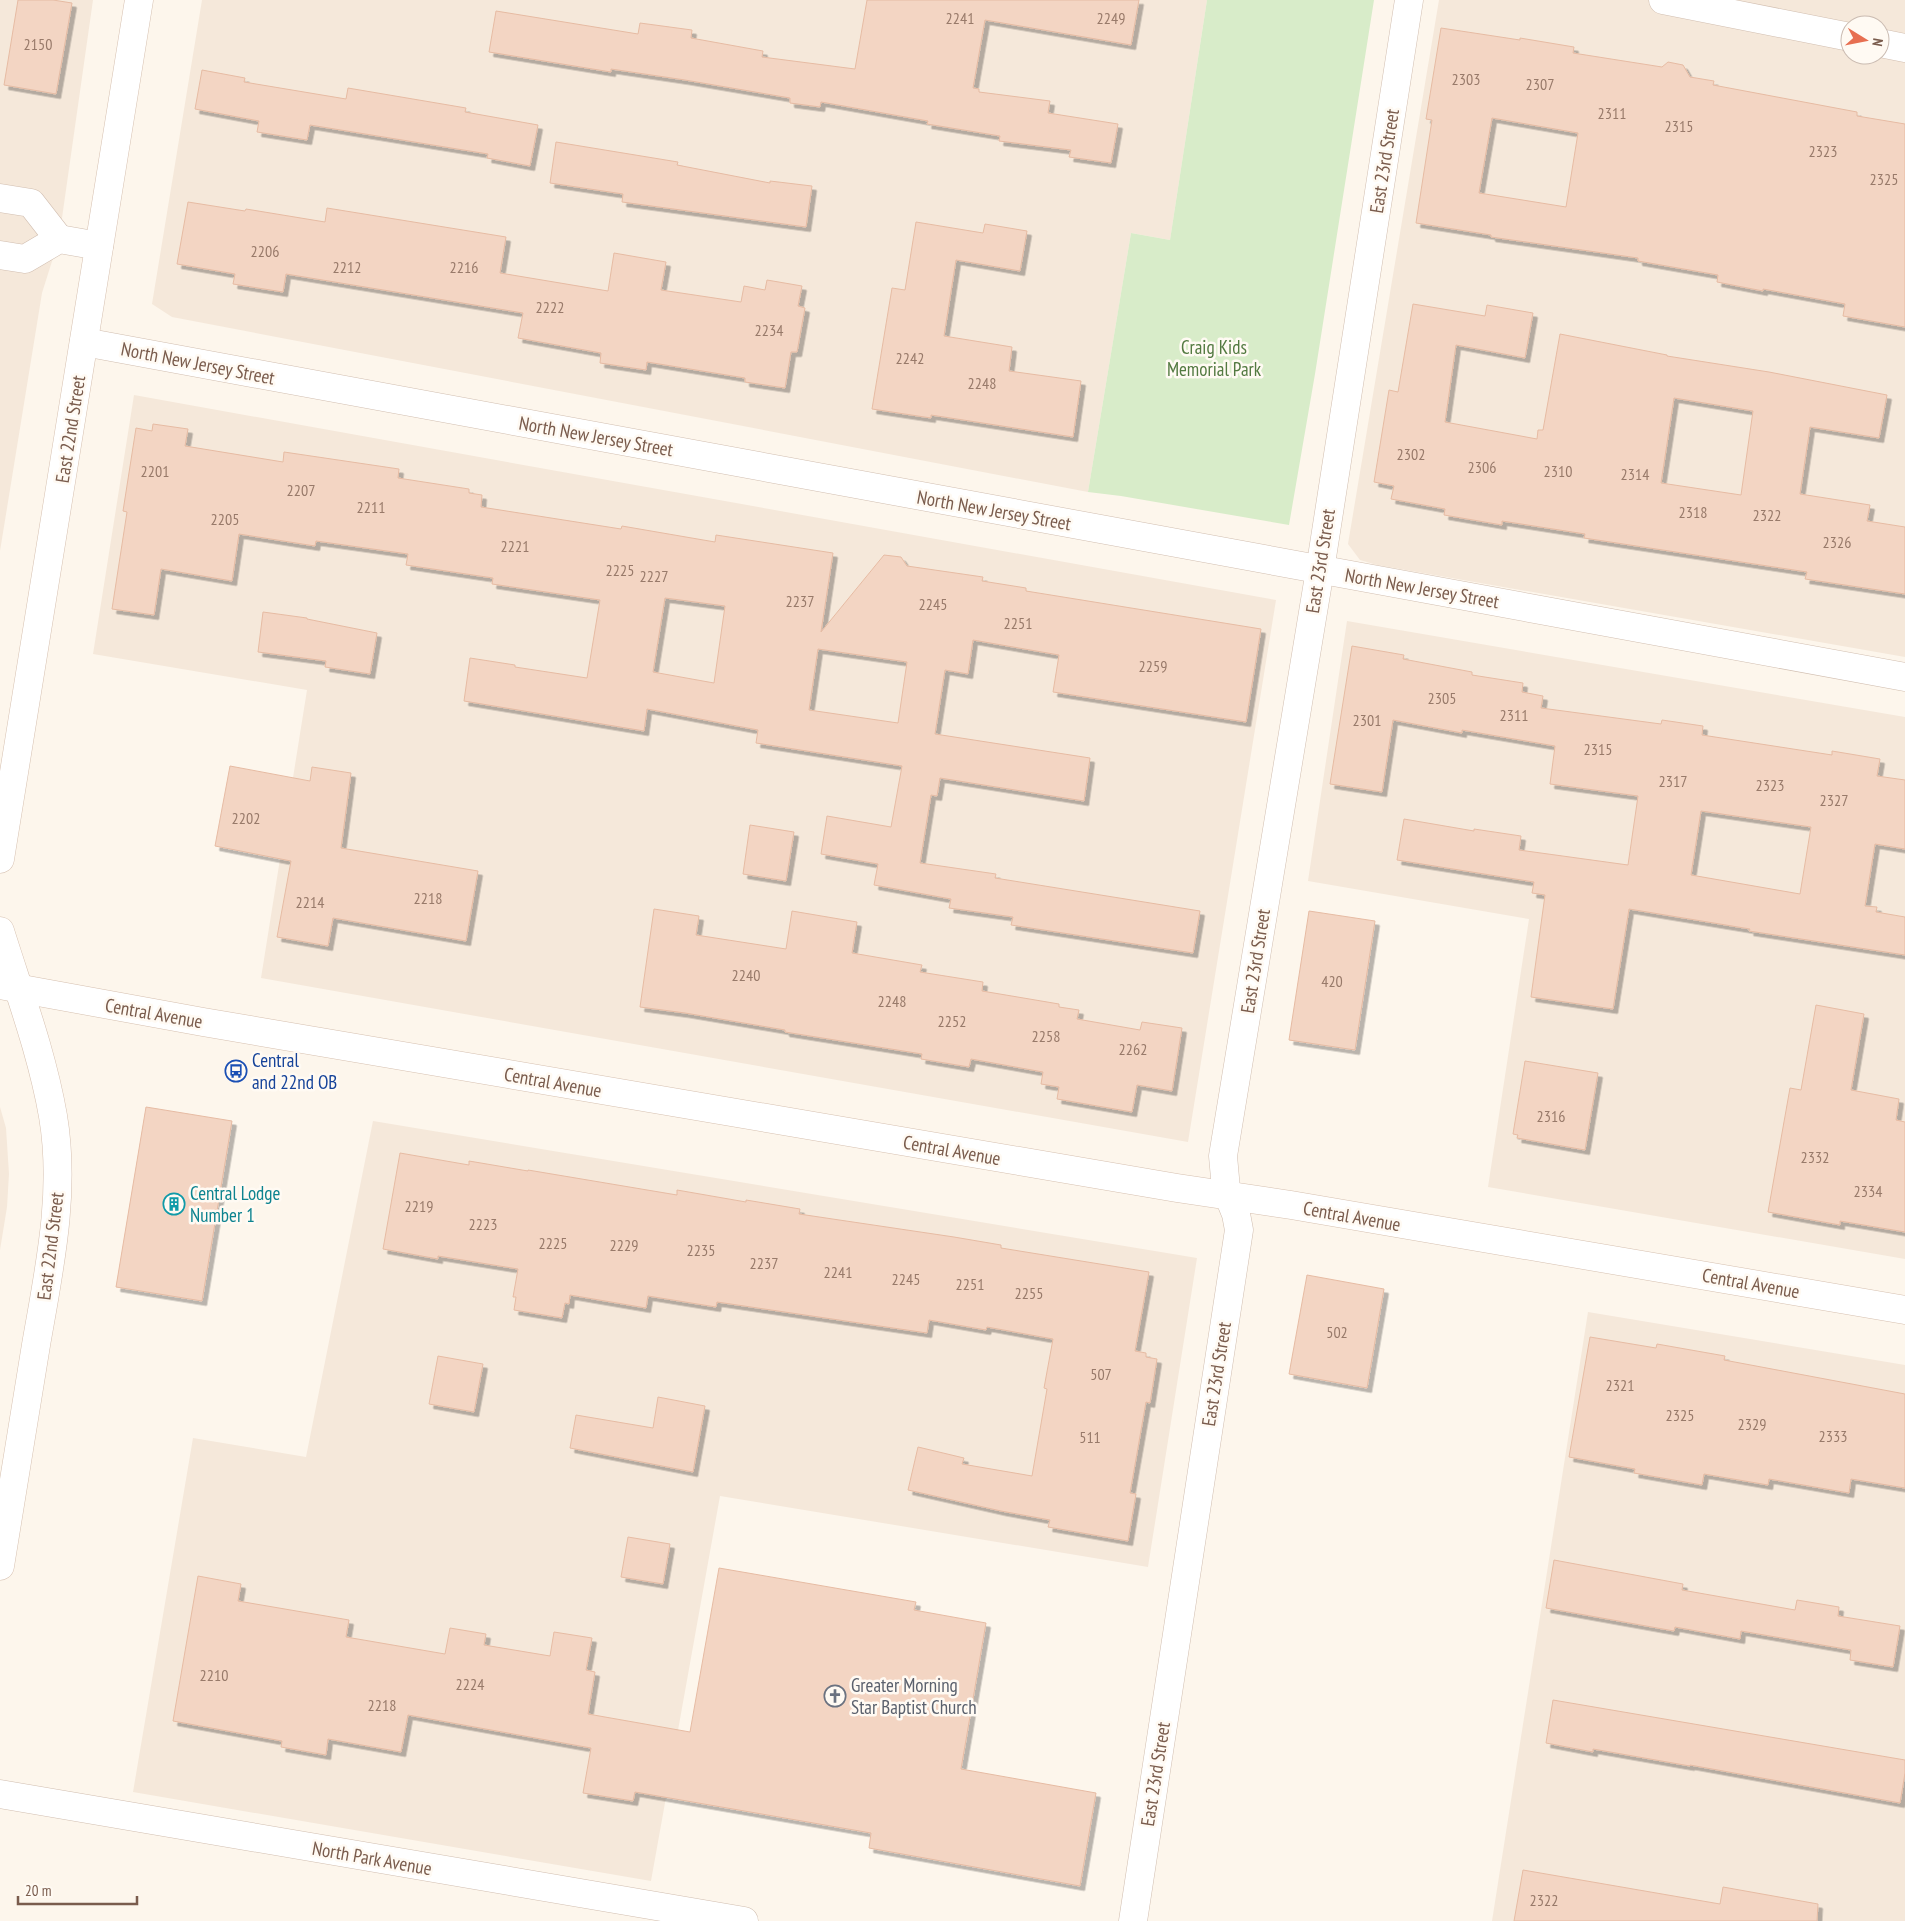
<svg xmlns="http://www.w3.org/2000/svg" width="1905" height="1921" viewBox="0 0 1905 1921" font-family="'PT Sans Narrow',sans-serif">
	<style>
		.residential { fill: #f5e8da; fill-rule: evenodd }
		.green { fill: #d8ecc9 }
		.building { fill: #f3d5c3; stroke: #e6bba3; fill-rule: evenodd; filter: url(#shadow) }
		.lines { fill: none; stroke-linecap: round; stroke-linejoin: round }
		.minor-casing { stroke: #d1beb0; stroke-width: 29 }
		.secondary-casing { stroke: #d6c0b0; stroke-width: 29 }
		.minor { stroke: #fff; stroke-width: 28 }
		.secondary { stroke: #fff; stroke-width: 28 }
		.labels { text-anchor: middle; dominant-baseline: central; stroke-width: 5; stroke-linejoin: round; paint-order: stroke }
		.number-label { font-size: 16px; fill: #987a6a }
		.street-label { font-size: 19px; fill: #7a5c4d; stroke: #fffaf3 }
		.park-label { font-size: 19px; fill: #537a41; stroke: #fffaf3 }
		.transit-label { font-size: 19px; fill: #164399; stroke: #fffaf3; text-anchor: start }
		.culture-label { font-size: 19px; fill: #0d838f; stroke: #fffaf3; text-anchor: start }
		.worship-label { font-size: 19px; fill: #5b616d; stroke: #fffaf3; text-anchor: start }
	</style>
	<defs>
		<filter id="shadow"><feDropShadow dx="4.5" dy="4.5" stdDeviation="0" flood-color="#0004"/></filter>
	</defs>
	<rect width="100%" height="100%" fill="#fdf6ec"/>
	<g class="residential">
		<polygon points="0,0 93,0 59,239 42,293 0,551"/>
		<polygon points="202,0 1207,0 1170,240 1131,233 1088,492 172,317 152,304"/>
		<path d="M1439 0H1905V657L1377 565 1360 560 1348 544ZM1850 25H1880V55H1850Z"/>
		<polygon points="134,395 1276,600 1188,1142 261,978 307,690 93,654"/>
		<polygon points="1347,621 1905,717 1905,1259 1488,1187 1529,919 1308,881"/>
		<polygon points="0,1107 6,1128 9,1174 7,1207 0,1250"/>
		<polygon points="373,1121 1197,1258 1148,1567 720,1496 651,1881 133,1792 193,1438 306,1457"/>
		<polygon points="1588,1312 1905,1365 1905,1921 1492,1921"/>
	</g>
	<polygon class="green" points="1207,0 1374,0 1315,374 1289,525 1121,496 1088,492 1131,233 1170,240"/>
	<g class="building">
		<polygon points="18,0 53,0 72,3 56,94 4,85"/>
		<polygon points="867,0 1139,0 1131,45 985,20 973,88 979,89 979,92 1050,101 1048,113 1118,124 1111,163 1069,157 1071,150 999,141 1000,136 927,124 928,121 821,102 820,107 790,103 790,98 685,80 611,69 611,72 489,52 496,11 638,34 640,23 692,30 691,38 763,51 762,57 855,69"/>
		<path d="M1441 28 1520 40V38L1574 47 1573 53 1662 67 1668 62 1683 65 1690 77 1714 81 1713 85 1857 112V116L1905 124V327L1843 316 1845 304 1763 289V291L1717 282 1718 275 1638 261V258L1491 237V235L1416 223 1432 120 1426 119ZM1492 118 1578 133 1566 207 1479 193Z"/>
		<polygon points="202,70 245,78 244,82 346,99 348,88 466,108 465,112 538,125 530,166 487,158 488,154 310,125 307,140 257,132 259,121 195,109"/>
		<polygon points="556,142 678,162 677,165 770,183 770,181 812,186 806,227 622,202 623,194 550,183"/>
		<polygon points="188,202 245,211 246,209 325,222 327,208 506,237 500,273 608,291 614,253 666,262 661,290 741,302 744,286 765,290 767,280 802,286 798,306 805,308 797,352 791,352 785,388 745,382 745,378 647,362 646,370 600,363 601,353 518,338 523,313 286,274 283,292 233,284 235,274 177,264"/>
		<polygon points="916,222 983,233 985,224 1027,231 1020,271 956,260 944,336 1012,347 1009,371 1081,381 1073,437 931,415 931,418 872,409 892,288 905,290"/>
		<path d="M1413 304 1485 316 1487 305 1533 313 1525 358 1456 345 1445 422 1537 439 1538 430H1543L1560 334 1667 355V356L1769 372 1887 395 1879 438 1810 427 1800 494 1870 505 1867 521 1905 527V594L1805 579 1807 572 1584 538 1585 534 1502 521V525L1444 515 1445 509 1391 499 1394 486 1374 482 1389 390 1398 392ZM1674 398 1753 411 1741 495 1661 483Z"/>
		<path d="M153 424 188 429 185 446 283 462 284 452 399 469 398 478 469 489V493L482 495 481 507 621 529 622 526 715 542 716 535 833 553 821 632 884 555 901 557 907 566 983 577 982 581 1026 588V591L1261 629 1246 722 1053 692 1059 655 973 640 968 674 945 670 935 734 1090 758 1084 801 940 778 937 796 931 795 920 863 996 874 995 878 1200 911 1193 953 1011 925 1013 917 949 908 951 899 874 885 878 864 821 854 827 816 891 827 902 766 756 743 758 730 647 709 644 731 464 701 470 658 515 665V667L587 678 600 600 492 584 493 578 406 565 408 554 316 541 315 546 239 534 232 581 161 569 154 615 112 609 127 512 123 511 136 428 152 431ZM665 598 725 606 714 683 653 672ZM818 649 907 662 898 723 809 710Z"/>
		<polygon points="263,612 307,618 307,619 377,633 370,674 325,667 326,661 258,652"/>
		<path d="M1352 646 1404 655 1403 659 1472 672V675L1523 683 1522 692 1543 696 1541 708 1661 724 1662 720 1703 726 1702 735 1832 755V751L1880 759 1877 776 1905 780V849L1875 844 1865 906 1877 907 1876 912 1905 917V955L1749 931 1750 929 1629 909 1613 1009 1531 997 1545 895 1532 893 1534 882 1397 860 1404 819 1474 831V829L1521 836 1519 850 1628 865 1638 796 1550 784 1555 746 1462 730V733L1393 720 1382 792 1330 784ZM1701 811 1811 827 1800 894 1691 875Z"/>
		<polygon points="230,766 310,781 312,767 351,773 341,848 478,871 466,941 333,918 328,946 277,937 291,861 215,846"/>
		<polygon points="750,825 794,832 786,881 743,874"/>
		<polygon points="654,909 699,916 696,935 786,949 792,911 857,922 852,953 922,965 920,972 983,982 982,991 1059,1004 1059,1007 1079,1010 1077,1019 1140,1030 1142,1022 1182,1028 1172,1091 1137,1085 1132,1112 1057,1099 1059,1087 1041,1084 1043,1072 971,1059 969,1067 921,1059 922,1054 785,1032 785,1030 685,1013 640,1007"/>
		<polygon points="1309,911 1375,921 1355,1050 1289,1040"/>
		<polygon points="1816,1005 1864,1014 1851,1090 1899,1099 1896,1120 1905,1122 1905,1232 1840,1221 1840,1225 1768,1212 1790,1088 1801,1090"/>
		<polygon points="1525,1061 1598,1073 1585,1150 1517,1138 1518,1135 1513,1134"/>
		<polygon points="146,1107 232,1121 202,1301 116,1287"/>
		<polygon points="400,1153 469,1165 469,1161 528,1171 528,1170 677,1195 677,1190 746,1202 746,1200 800,1209 799,1214 954,1237 1001,1245 1001,1248 1149,1272 1135,1351 1146,1353 1146,1357 1157,1359 1150,1403 1146,1402 1130,1493 1136,1494 1128,1541 1048,1527 1050,1520 1001,1511 908,1490 918,1447 964,1458 962,1464 1032,1476 1047,1389 1044,1388 1053,1339 987,1327 986,1330 929,1320 927,1333 717,1302 716,1307 648,1296 646,1308 570,1295 569,1304 565,1303 562,1318 514,1310 516,1297 513,1297 518,1269 438,1256 438,1259 383,1249"/>
		<polygon points="1307,1275 1384,1289 1367,1388 1289,1374"/>
		<polygon points="1590,1337 1656,1348 1657,1344 1725,1356 1724,1360 1905,1394 1905,1488 1851,1479 1849,1493 1769,1479 1768,1485 1704,1474 1702,1485 1634,1473 1635,1469 1569,1457"/>
		<polygon points="438,1356 483,1364 474,1412 429,1404"/>
		<polygon points="658,1397 705,1406 693,1472 570,1448 576,1415 653,1428"/>
		<polygon points="628,1537 670,1544 663,1584 621,1577"/>
		<polygon points="1554,1560 1683,1584 1682,1590 1795,1610 1797,1600 1839,1607 1838,1616 1900,1626 1893,1667 1850,1660 1851,1650 1741,1631 1740,1639 1675,1627 1674,1631 1546,1608"/>
		<polygon points="719,1568 916,1602 914,1610 986,1623 961,1769 1096,1793 1080,1886 869,1848 871,1833 635,1792 633,1801 583,1793 591,1748 408,1715 401,1752 328,1739 326,1755 281,1747 282,1741 173,1721 198,1576 241,1584 238,1601 349,1620 346,1637 445,1654 450,1628 486,1634 484,1645 550,1656 554,1632 592,1638 586,1670 595,1672 588,1714 690,1732"/>
		<polygon points="1553,1700 1905,1760 1905,1773 1900,1803 1690,1765 1690,1766 1593,1749 1593,1752 1546,1743"/>
		<polygon points="1523,1870 1720,1904 1723,1887 1818,1904 1817,1921 1514,1921"/>
	</g>
	<g class="lines">
		<g class="minor-casing">
			<g id="minor">
				<polyline points="1663,0 1850,37"/>
				<polyline points="1880,43 1905,48"/>
				<polyline points="0,198 31,203 59,239"/>
				<polyline points="0,255 25,259 59,239 99,246"/>
				<polyline points="84,342 1905,677"/>
				<polyline points="0,1794 744,1921"/>
				<polyline points="1133,1921 1239,1230 1236,1214 1226,1189 1223,1156 1320,570 1409,0"/>
			</g>
		</g>
		<g class="secondary-casing">
			<g id="secondary">
				<polyline points="0,859 139,0"/>
				<path d="M0 931C19 992 42 1053 53 1116 66 1193 49 1270 36 1345 24 1419 12 1492 0 1566"/>
				<polyline points="0,985 203,1022 1177,1188 1291,1205 1905,1310"/>
			</g>
		</g>
		<use href="#minor" class="minor"/>
		<use href="#secondary" class="secondary"/>
	</g>
	<defs>
		<g id="bus-ring" transform="scale(1.125)"><circle r="9.5" fill="#fffaf3" stroke="#1a4fb4" stroke-width="1.5"/><path d="M-5-6H5V4H4V6H2V4H-2V6H-4V4H-5ZM-3.5-4V0h7V-4ZM-3.5 1.2v1.5H-2V1.2ZM2 1.2v1.5H3.5V1.2Z" fill="#1a4fb4"/></g>
		<g id="building-ring" transform="scale(1.125)"><circle r="9.5" fill="#fffaf3" stroke="#0f9aa8" stroke-width="1.5"/><path d="M-4-6H4V6H1V3H-1V6H-4ZM-2.5-4.3h1.7v1.8h-1.7ZM.8-4.3h1.7v1.8H.8ZM-2.5-1h1.7V.8h-1.7ZM.8-1h1.7V.8H.8Z" fill="#0f9aa8"/></g>
		<g id="church-ring" transform="scale(1.125)"><circle r="9.5" fill="#fffaf3" stroke="#6b7280" stroke-width="1.5"/><path d="M-1.2-6h2.4v3.5h3.3v2.4h-3.3V6h-2.4V-.1h-3.3v-2.4h3.3Z" fill="#6b7280"/></g>
	</defs>
	<g fill-rule="evenodd">
		<use href="#bus-ring" x="236" y="1071"/>
		<use href="#building-ring" x="174" y="1204"/>
		<use href="#church-ring" x="835" y="1696"/>
	</g>
	<g class="labels">
		<g class="number-label">
			<text x="960" y="18">2241</text>
			<text x="1111" y="18">2249</text>
			<text x="38" y="44">2150</text>
			<text x="1466" y="79">2303</text>
			<text x="1540" y="84">2307</text>
			<text x="1612" y="113">2311</text>
			<text x="1679" y="126">2315</text>
			<text x="1823" y="151">2323</text>
			<text x="1884" y="179">2325</text>
			<text x="265" y="251">2206</text>
			<text x="347" y="267">2212</text>
			<text x="464" y="267">2216</text>
			<text x="550" y="307">2222</text>
			<text x="769" y="330">2234</text>
			<text x="910" y="358">2242</text>
			<text x="982" y="383">2248</text>
			<text x="1411" y="454">2302</text>
			<text x="1482" y="467">2306</text>
			<text x="155" y="471">2201</text>
			<text x="1558" y="471">2310</text>
			<text x="1635" y="474">2314</text>
			<text x="301" y="490">2207</text>
			<text x="371" y="507">2211</text>
			<text x="1693" y="512">2318</text>
			<text x="1767" y="515">2322</text>
			<text x="225" y="519">2205</text>
			<text x="1837" y="542">2326</text>
			<text x="515" y="546">2221</text>
			<text x="620" y="570">2225</text>
			<text x="654" y="576">2227</text>
			<text x="800" y="601">2237</text>
			<text x="933" y="604">2245</text>
			<text x="1018" y="623">2251</text>
			<text x="1153" y="666">2259</text>
			<text x="1442" y="698">2305</text>
			<text x="1514" y="715">2311</text>
			<text x="1367" y="720">2301</text>
			<text x="1598" y="749">2315</text>
			<text x="1673" y="781">2317</text>
			<text x="1770" y="785">2323</text>
			<text x="1834" y="800">2327</text>
			<text x="246" y="818">2202</text>
			<text x="428" y="898">2218</text>
			<text x="310" y="902">2214</text>
			<text x="746" y="975">2240</text>
			<text x="1332" y="981">420</text>
			<text x="892" y="1001">2248</text>
			<text x="952" y="1021">2252</text>
			<text x="1046" y="1036">2258</text>
			<text x="1133" y="1049">2262</text>
			<text x="1551" y="1116">2316</text>
			<text x="1815" y="1157">2332</text>
			<text x="1868" y="1191">2334</text>
			<text x="419" y="1206">2219</text>
			<text x="483" y="1224">2223</text>
			<text x="553" y="1243">2225</text>
			<text x="624" y="1245">2229</text>
			<text x="701" y="1250">2235</text>
			<text x="764" y="1263">2237</text>
			<text x="838" y="1272">2241</text>
			<text x="906" y="1279">2245</text>
			<text x="970" y="1284">2251</text>
			<text x="1029" y="1293">2255</text>
			<text x="1337" y="1332">502</text>
			<text x="1101" y="1374">507</text>
			<text x="1620" y="1385">2321</text>
			<text x="1680" y="1415">2325</text>
			<text x="1752" y="1424">2329</text>
			<text x="1833" y="1436">2333</text>
			<text x="1090" y="1437">511</text>
			<text x="214" y="1675">2210</text>
			<text x="470" y="1684">2224</text>
			<text x="382" y="1705">2218</text>
			<text x="1544" y="1900">2322</text>
		</g>
		<g class="street-label">
			<text transform="translate(1384 161) rotate(-81)">East 23rd Street</text>
			<text transform="translate(198 363) rotate(11)">North New Jersey Street</text>
			<text transform="translate(70 429) rotate(-81)">East 22nd Street</text>
			<text transform="translate(596 436) rotate(10)">North New Jersey Street</text>
			<text transform="translate(994 510) rotate(10)">North New Jersey Street</text>
			<text transform="translate(1320 561) rotate(-81)">East 23rd Street</text>
			<text transform="translate(1422 588) rotate(10)">North New Jersey Street</text>
			<text transform="translate(1255 961) rotate(-81)">East 23rd Street</text>
			<text transform="translate(154 1013) rotate(10)">Central Avenue</text>
			<text transform="translate(553 1082) rotate(10)">Central Avenue</text>
			<text transform="translate(952 1150) rotate(10)">Central Avenue</text>
			<text transform="translate(1352 1216) rotate(10)">Central Avenue</text>
			<text transform="translate(50 1246) rotate(-83)">East 22nd Street</text>
			<text transform="translate(1751 1283) rotate(10)">Central Avenue</text>
			<text transform="translate(1216 1374) rotate(-81)">East 23rd Street</text>
			<text transform="translate(1155 1774) rotate(-81)">East 23rd Street</text>
			<text transform="translate(372 1858) rotate(10)">North Park Avenue</text>
		</g>
		<g class="park-label">
			<text x="1214" y="347">Craig Kids<tspan x="1214" dy="22">Memorial Park</tspan></text>
		</g>
		<g class="transit-label">
			<text x="252" y="1060">Central<tspan x="252" dy="22">and 22nd OB</tspan></text>
		</g>
		<g class="culture-label">
			<text x="190" y="1193">Central Lodge<tspan x="190" dy="22">Number 1</tspan></text>
		</g>
		<g class="worship-label">
			<text x="851" y="1685">Greater Morning<tspan x="851" dy="22">Star Baptist Church</tspan></text>
		</g>
	</g>
	<g transform="translate(1865 40) rotate(100)"><circle r="24" fill="#fffaf3" stroke="#cabbb1"/>
	<path d="M0-4L9 19L0 12L-9 19Z" fill="#e76f51"/>
	<text y="-8" font-size="14" font-weight="bold" text-anchor="middle" fill="#7a5c4d">N</text>
	</g>
	<path d="M18 1896v8h119v-8" fill="none" stroke="#7a5c4d" stroke-width="2.5"/>
	<text x="25" y="1896" font-size="15" fill="#7a5c4d" stroke="#fffaf3" stroke-width="4" paint-order="stroke">20 m</text>
</svg>
